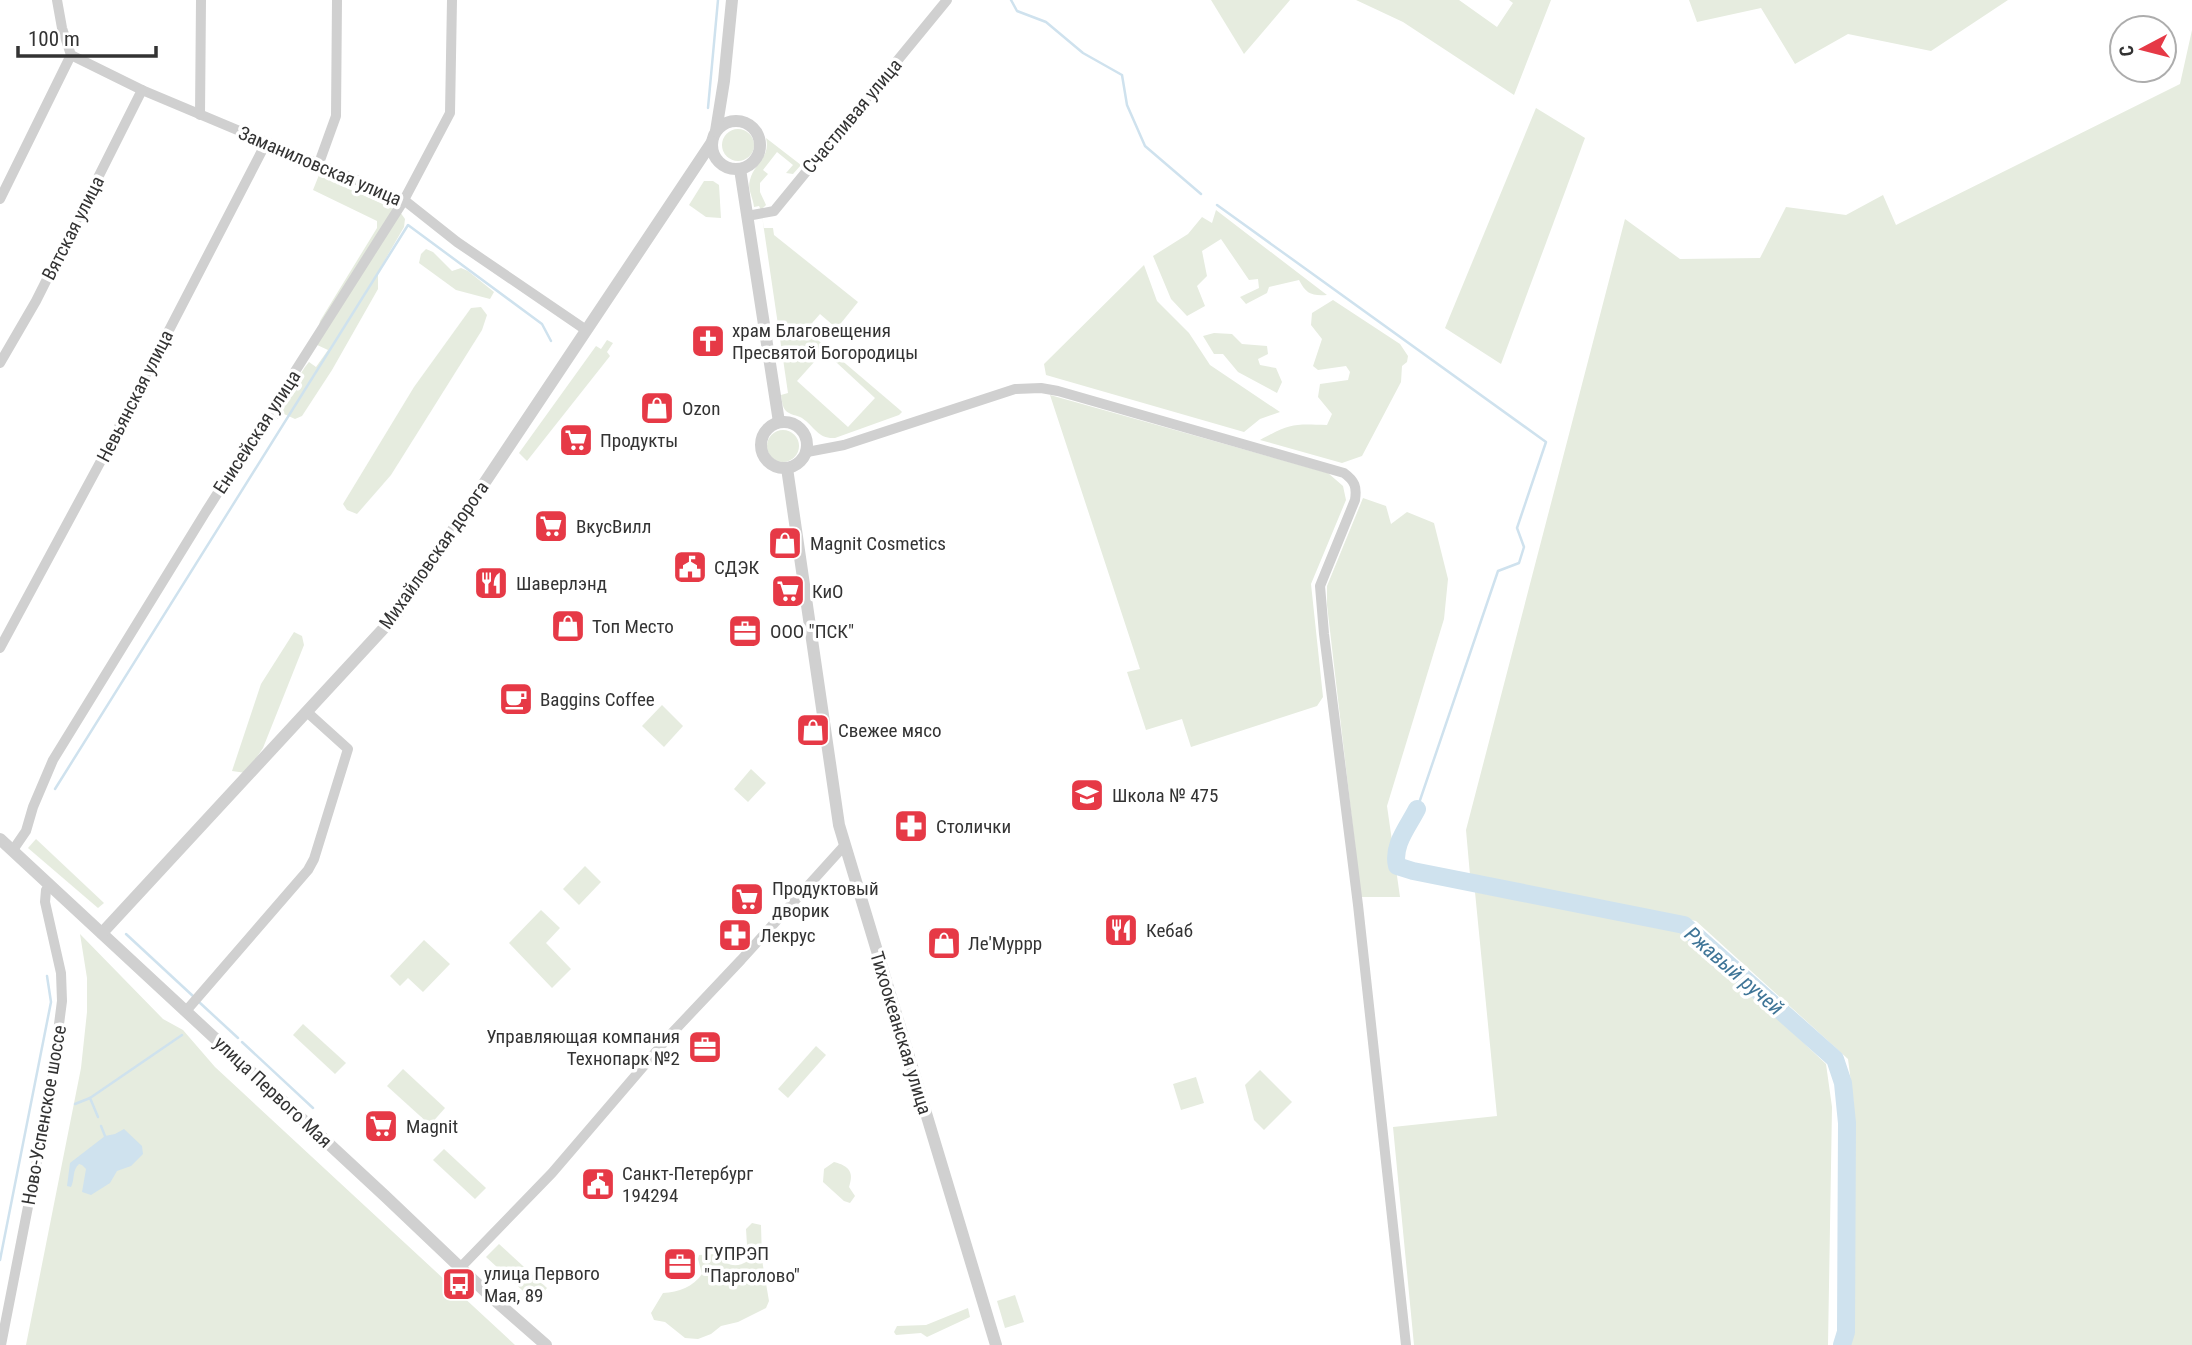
<svg xmlns="http://www.w3.org/2000/svg" width="2192" height="1345" viewBox="0 0 2192 1345" font-family="'Roboto Condensed',sans-serif">
	<style>
		.green { fill: #e6ecdf; fill-rule: evenodd }
		.water { fill: #cfe2ee }
		.lines { fill: none; stroke-linecap: round; stroke-linejoin: round }
		.stream { stroke: #cfe2ee; stroke-width: 2.5 }
		.river { stroke: #cfe2ee; stroke-width: 18 }
		.minor { stroke: #d0d0d0; stroke-width: 10 }
		.tertiary { stroke: #d0d0d0; stroke-width: 12 }
		.labels { text-anchor: middle; dominant-baseline: central; stroke-width: 7; stroke-linejoin: round; paint-order: stroke }
		.street-label { font-size: 19px; fill: #333; stroke: #fff }
		.poi-label { font-size: 19px; fill: #333; stroke: #fff; text-anchor: start }
		.water-label { font-size: 21px; font-style: italic; fill: #3f7597; stroke: #fff }
	</style>
	<rect width="100%" height="100%" fill="#fff"/>
	<g class="green">
		<polygon points="1211,0 1290,0 1244,54"/>
		<polygon points="1356,0 1459,0 1497,27 1513,3 1509,0 1551,0 1514,95 1403,22"/>
		<polygon points="1689,0 2008,0 1931,51 1848,34 1795,64 1761,8 1697,22"/>
		<polygon points="2192,30 2192,1345 1849,1345 1852,1334 1854,1106 1848,1059 1696,921 1470,875 1466,830 1625,219 1680,259 1760,258 1786,207 1846,215 1883,195 1896,225 2180,84"/>
		<polygon points="1536,108 1585,138 1501,364 1445,328"/>
		<circle cx="738" cy="145" r="16"/>
		<path d="M766 138 801 165 793 174 786 173 793 165 777 152 763 170 768 174 760 183V192L766 205 761 210 759 206 754 207C753 197 747 189 750 180 754 163 771 157 766 138Z"/>
		<polygon points="319,175 400,212 405,219 404,227 378,272 378,289 332,370 302,416 295,419 284,414 279,419 273,418 305,367 309,362 316,367 328,350 315,344 320,321 377,228 377,221 313,190"/>
		<polygon points="704,181 713,181 719,185 721,218 706,217 689,205"/>
		<path d="M1216 210 1327 295C1312 296 1306 294 1299 280L1269 287 1267 293 1246 304 1240 297 1259 288 1258 279 1249 280 1221 239 1202 251 1207 276 1197 286 1205 306 1187 316 1171 299 1153 256 1188 234 1202 217 1212 223Z"/>
		<path d="M762 216 764 228H773L774 235 858 302 833 333 830 332 834 326 820 314 806 330 900 410 902 412 899 415 835 438C818 439 815 427 802 418 797 415 790 415 786 411 782 407 782 400 781 395L788 393ZM824 351 875 398 848 427 797 381Z"/>
		<polygon points="426,249 433,252 452,271 461,268 468,271 494,292 490,299 456,290 419,263 421,254"/>
		<polygon points="1144,265 1157,301 1189,333 1210,365 1280,412 1260,419 1244,432 1046,375 1044,364"/>
		<path d="M1333 300 1400 344 1408 356 1407 362 1402 366 1401 382 1362 456 1342 463 1260 440C1291 423 1293 424 1327 425L1332 414 1318 397 1320 384 1348 380 1350 372 1346 366 1318 370 1313 366 1322 339 1311 325 1312 313Z"/>
		<polygon points="481,307 487,315 482,330 391,475 357,514 347,510 343,504 414,387 471,308"/>
		<polygon points="1214,333 1232,334 1242,344 1267,346 1268,354 1258,359 1260,365 1276,368 1282,382 1277,393 1238,372 1223,354 1214,354 1203,336"/>
		<polygon points="607,340 613,343 607,352 610,356 527,461 519,453 596,346 601,349"/>
		<polygon points="1050,395 1328,473 1343,486 1346,500 1311,584 1323,697 1317,706 1191,747 1182,719 1146,730 1127,672 1140,669"/>
		<circle cx="783" cy="446" r="16"/>
		<polygon points="1363,498 1386,506 1391,524 1407,512 1434,523 1448,579 1444,619 1387,806 1400,897 1361,897 1327,605 1327,586"/>
		<polygon points="294,632 302,636 304,645 263,748 246,773 232,771 261,684"/>
		<polygon points="662,705 683,726 664,747 642,726"/>
		<polygon points="751,769 766,783 748,802 734,789"/>
		<polygon points="36,839 104,903 98,908 28,848"/>
		<polygon points="585,866 601,882 579,905 563,889"/>
		<polygon points="1475,892 1680,931 1709,954 1826,1064 1832,1107 1828,1345 1414,1345 1393,1127 1497,1116"/>
		<polygon points="541,910 560,928 546,943 571,969 552,988 509,943"/>
		<polygon points="80,934 163,1019 183,1030 215,1067 515,1345 26,1345 81,1068 87,1012 87,978"/>
		<polygon points="424,940 450,964 423,992 408,978 400,986 390,976"/>
		<polygon points="303,1024 346,1063 335,1074 293,1035"/>
		<polygon points="816,1046 826,1055 788,1098 778,1089"/>
		<polygon points="403,1069 445,1108 430,1125 387,1086"/>
		<polygon points="1260,1070 1292,1102 1264,1130 1254,1120 1245,1085"/>
		<polygon points="1196,1077 1204,1103 1181,1110 1173,1084"/>
		<polygon points="444,1149 486,1188 475,1199 433,1160"/>
		<path d="M834 1162C850 1166 854 1173 849 1187L855 1196 850 1203 844 1201 823 1182 824 1169Z"/>
		<path d="M752 1223 761 1225 762 1260 769 1301 766 1308 738 1322 721 1326 711 1334 698 1339 685 1338 665 1322 654 1320 651 1313 663 1293C679 1292 693 1287 702 1274L698 1259 699 1255 716 1254C726 1265 735 1269 748 1261L746 1229Z"/>
		<polygon points="499,1244 547,1288 535,1302 486,1257"/>
		<polygon points="1015,1295 1024,1322 1005,1328 997,1301"/>
		<polygon points="968,1308 970,1317 927,1337 921,1333 896,1335 894,1332 897,1326 926,1325"/>
	</g>
	<path class="water" d="M124 1129 142 1146 143 1154 131 1166 117 1171 110 1183 91 1195 82 1192 86 1169 82 1165 79 1164C72 1170 75 1179 71 1187L67 1186 70 1163 105 1136 115 1134Z"/>
	<g class="lines">
		<g class="stream">
			<polyline points="1011,0 1017,11 1046,22 1083,53 1122,75 1127,105 1145,146 1201,194"/>
			<polyline points="708,108 718,0"/>
			<polyline points="1217,205 1546,442 1517,528 1524,547 1519,563 1498,571 1417,809"/>
			<polyline points="55,789 408,225 542,324 551,341"/>
			<polyline points="126,934 194,997"/>
			<polyline points="199,1002 238,1038"/>
			<polyline points="242,1042 313,1108"/>
			<polyline points="75,1104 90,1098"/>
			<polyline points="98,1117 90,1098 182,1035"/>
			<polyline points="101,1126 105,1136"/>
			<polyline points="0,1260 51,1002 47,976"/>
		</g>
		<path class="river" d="M1417 809C1408 827 1392 845 1397 866L1413 871 1684 925 1835 1059 1843 1083 1847 1123 1846 1332 1842 1345"/>
		<g class="minor">
			<polyline points="71,55 142,90 404,200 457,242 586,330"/>
			<polyline points="200,115 201,0"/>
			<polyline points="319,163 336,116 337,0"/>
			<polyline points="0,199 71,55 62,28 57,0"/>
			<polyline points="747,216 774,211 947,0"/>
			<polyline points="0,363 36,301 142,90"/>
			<path d="M807 452 844 445 1015 389 1041 388 1058 391 1344 473C1355 481 1357 487 1355 500L1320 586 1324 634 1358 905 1406 1345"/>
			<polyline points="0,648 109,446 266,143"/>
			<polyline points="13,850 26,831 33,807 53,760 205,513 404,200 450,113 452,0"/>
			<polyline points="186,1011 308,870 314,859 348,749 307,712"/>
			<polyline points="460,1268 552,1173 672,1033 741,960 844,846"/>
			<polyline points="1,1345 50,1094 62,1001 61,973 45,902 46,890 50,885"/>
		</g>
		<g class="tertiary">
			<circle cx="736" cy="145" r="24"/>
			<polyline points="716,131 724,81 732,0"/>
			<polyline points="740,169 779,422"/>
			<circle cx="784" cy="445" r="23"/>
			<polyline points="787,468 839,825 996,1345"/>
			<polyline points="0,839 385,1196 489,1295 546,1345"/>
			<polyline points="102,933 397,614 712,142"/>
		</g>
	</g>
	<defs>
		<g id="church-square" transform="scale(1.75)"><rect x="-9" y="-9" width="18" height="18" rx="4" fill="#e63946" stroke="#fff"/><path d="M-1.2-6h2.4v3.5h3.3v2.4h-3.3V6h-2.4V-.1h-3.3v-2.4h3.3Z" fill="#fff"/></g>
		<g id="shop-square" transform="scale(1.75)"><rect x="-9" y="-9" width="18" height="18" rx="4" fill="#e63946" stroke="#fff"/><path d="M-5-2.5h2.3a2.7 3.5 0 0 1 5.4 0H5L5.5 6h-11ZM-1.5-2.5h3a1.5 2.3 0 0 0-3 0Z" fill="#fff"/></g>
		<g id="supermarket-square" transform="scale(1.75)"><rect x="-9" y="-9" width="18" height="18" rx="4" fill="#e63946" stroke="#fff"/><path d="M-6-5.5h2.5l.6 2H6L4.5 2H-2.5L-4.4-4H-6ZM-1.5 3.2a1.3 1.3 0 1 0 .1 0ZM3 3.2a1.3 1.3 0 1 0 .1 0Z" fill="#fff"/></g>
		<g id="civic-square" transform="scale(1.75)"><rect x="-9" y="-9" width="18" height="18" rx="4" fill="#e63946" stroke="#fff"/><path d="M-.6-6.5H3V-4.5H.6V-3L4-1V1h2V6H-6V1h2V-1L-.6-3ZM-1.2 2.5V6h2.4V2.5Z" fill="#fff"/></g>
		<g id="restaurant-square" transform="scale(1.75)"><rect x="-9" y="-9" width="18" height="18" rx="4" fill="#e63946" stroke="#fff"/><path d="M-5-6h1v4h1v-4h1v4h1v-4h1v5L-1.5 .5V6h-2V.5L-5-1ZM5-6V6H3V1.5H1.5Q1.5-4 5-6Z" fill="#fff"/></g>
		<g id="office-square" transform="scale(1.75)"><rect x="-9" y="-9" width="18" height="18" rx="4" fill="#e63946" stroke="#fff"/><path d="M-6-3h4V-5.5h4V-3h4V5H-6ZM-1-4.5V-3h2v-1.5ZM-6 0V1H6V0Z" fill="#fff"/></g>
		<g id="cafe-square" transform="scale(1.75)"><rect x="-9" y="-9" width="18" height="18" rx="4" fill="#e63946" stroke="#fff"/><path d="M-5.5-4.5H6V0H3Q3 3.5 0 3.5H-2.5Q-5.5 3.5-5.5 0ZM3-3.2v2h1.7v-2ZM-6 4.5H4V6H-6Z" fill="#fff"/></g>
		<g id="school-square" transform="scale(1.75)"><rect x="-9" y="-9" width="18" height="18" rx="4" fill="#e63946" stroke="#fff"/><path d="M0-5L7-2L0 1L-7-2ZM-4 1L0 2.5L4 1V4Q0 6-4 4Z" fill="#fff"/></g>
		<g id="pharmacy-square" transform="scale(1.75)"><rect x="-9" y="-9" width="18" height="18" rx="4" fill="#e63946" stroke="#fff"/><path d="M-2-6h4v4h4v4h-4v4h-4v-4h-4v-4h4Z" fill="#fff"/></g>
		<g id="bus-square" transform="scale(1.75)"><rect x="-9" y="-9" width="18" height="18" rx="4" fill="#e63946" stroke="#fff"/><path d="M-5-6H5V4H4V6H2V4H-2V6H-4V4H-5ZM-3.5-4V0h7V-4ZM-3.5 1.2v1.5H-2V1.2ZM2 1.2v1.5H3.5V1.2Z" fill="#fff"/></g>
	</defs>
	<g fill-rule="evenodd">
		<use href="#church-square" x="708" y="341"/>
		<use href="#shop-square" x="657" y="408"/>
		<use href="#supermarket-square" x="576" y="440"/>
		<use href="#supermarket-square" x="551" y="526"/>
		<use href="#shop-square" x="785" y="543"/>
		<use href="#civic-square" x="690" y="567"/>
		<use href="#restaurant-square" x="491" y="583"/>
		<use href="#supermarket-square" x="788" y="591"/>
		<use href="#shop-square" x="568" y="626"/>
		<use href="#office-square" x="745" y="631"/>
		<use href="#cafe-square" x="516" y="699"/>
		<use href="#shop-square" x="813" y="730"/>
		<use href="#school-square" x="1087" y="795"/>
		<use href="#pharmacy-square" x="911" y="826"/>
		<use href="#supermarket-square" x="747" y="899"/>
		<use href="#restaurant-square" x="1121" y="930"/>
		<use href="#pharmacy-square" x="735" y="935"/>
		<use href="#shop-square" x="944" y="943"/>
		<use href="#office-square" x="705" y="1047"/>
		<use href="#supermarket-square" x="381" y="1126"/>
		<use href="#civic-square" x="598" y="1184"/>
		<use href="#office-square" x="680" y="1264"/>
		<use href="#bus-square" x="459" y="1284"/>
	</g>
	<g class="labels">
		<g class="street-label">
			<text transform="translate(852 116) rotate(-50)">Счастливая улица</text>
			<text transform="translate(320 166) rotate(23)">Заманиловская улица</text>
			<text transform="translate(73 228) rotate(-63)">Вятская улица</text>
			<text transform="translate(135 396) rotate(-63)">Невьянская улица</text>
			<text transform="translate(257 432) rotate(-57)">Енисейская улица</text>
			<text transform="translate(434 555) rotate(-55)">Михайловская дорога</text>
			<text transform="translate(901 1033) rotate(73)">Тихоокеанская улица</text>
			<text transform="translate(273 1092) rotate(43)">улица Первого Мая</text>
			<text transform="translate(44 1115) rotate(-80)">Ново-Успенское шоссе</text>
		</g>
		<g class="poi-label">
			<text x="732" y="330">храм Благовещения<tspan x="732" dy="22">Пресвятой Богородицы</tspan></text>
			<text x="682" y="408">Ozon</text>
			<text x="600" y="440">Продукты</text>
			<text x="576" y="526">ВкусВилл</text>
			<text x="810" y="543">Magnit Cosmetics</text>
			<text x="714" y="567">СДЭК</text>
			<text x="516" y="583">Шаверлэнд</text>
			<text x="812" y="591">КиО</text>
			<text x="592" y="626">Топ Место</text>
			<text x="770" y="631">ООО "ПСК"</text>
			<text x="540" y="699">Baggins Coffee</text>
			<text x="838" y="730">Свежее мясо</text>
			<text x="1112" y="795">Школа № 475</text>
			<text x="936" y="826">Столички</text>
			<text x="772" y="888">Продуктовый<tspan x="772" dy="22">дворик</tspan></text>
			<text x="1146" y="930">Кебаб</text>
			<text x="760" y="935">Лекрус</text>
			<text x="968" y="943">Ле'Муррр</text>
			<text x="680" y="1036" text-anchor="end">Управляющая компания<tspan x="680" dy="22">Технопарк №2</tspan></text>
			<text x="406" y="1126">Magnit</text>
			<text x="622" y="1173">Санкт-Петербург<tspan x="622" dy="22">194294</tspan></text>
			<text x="704" y="1253">ГУПРЭП<tspan x="704" dy="22">"Парголово"</tspan></text>
			<text x="484" y="1273">улица Первого<tspan x="484" dy="22">Мая, 89</tspan></text>
		</g>
		<g class="water-label">
			<text transform="translate(1734 971) rotate(41)">Ржавый ручей</text>
		</g>
	</g>
	<g transform="translate(2143 49) rotate(263)"><circle r="33" fill="#ffffff" stroke="#adadad" stroke-width="2"/>
	<path d="M0-5L12 26L0 18L-12 26Z" fill="#e63946"/>
	<text y="-10" font-size="19" font-weight="bold" text-anchor="middle" fill="#333333">С</text>
	</g>
	<path d="M18 46v10h138v-10" fill="none" stroke="#333333" stroke-width="3.5"/>
	<text x="28" y="46" font-size="21" fill="#333333" stroke="#ffffff" stroke-width="5" paint-order="stroke">100 m</text>
</svg>
